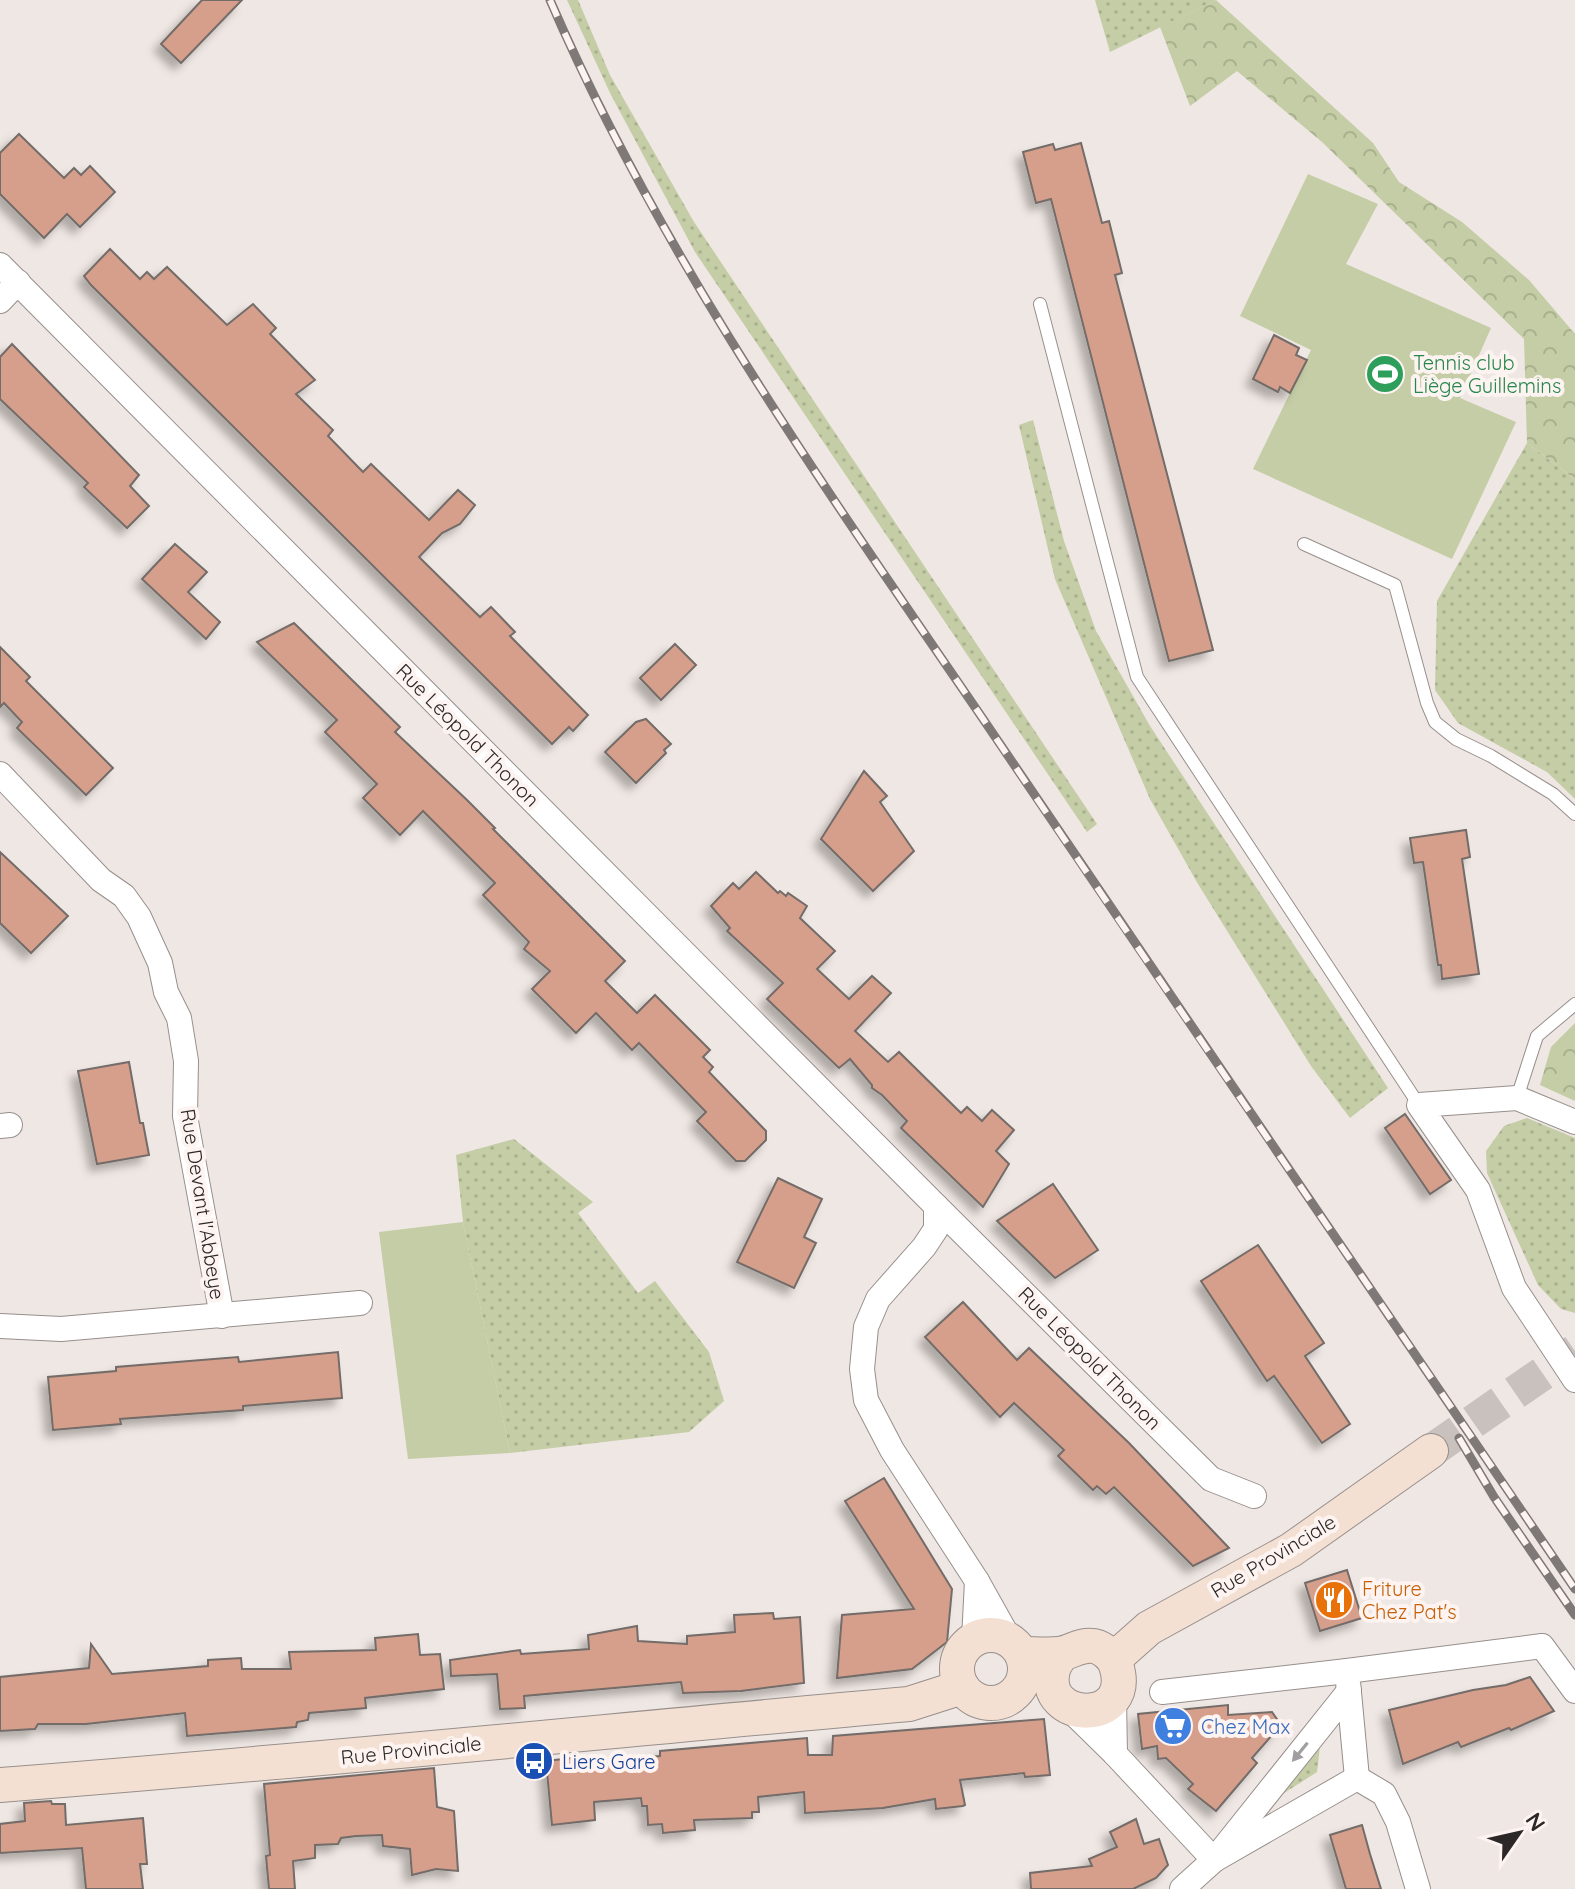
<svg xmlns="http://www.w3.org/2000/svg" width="1575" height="1889" viewBox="0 0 1575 1889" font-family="Quicksand,sans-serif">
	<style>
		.grass { fill: url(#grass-dots) }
		.forest { fill: url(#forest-crowns) }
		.park { fill: #c4cda5 }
		.building { fill: #d69f8b; stroke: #736c69; stroke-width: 2; filter: url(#shadow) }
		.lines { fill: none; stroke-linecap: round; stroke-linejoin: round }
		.secondary-tunnel { stroke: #c8c1bd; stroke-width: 34; stroke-dasharray: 34 17; stroke-linecap: butt }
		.service-casing { stroke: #978f8c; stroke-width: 14 }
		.minor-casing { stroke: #978f8c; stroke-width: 26 }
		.secondary-casing { stroke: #978f8c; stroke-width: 36 }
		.service { stroke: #fff; stroke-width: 12 }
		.minor { stroke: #fff; stroke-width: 24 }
		.secondary { stroke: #f4e0d2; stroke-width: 34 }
		.rail-casing { stroke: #7e7876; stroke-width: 9 }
		.rail { stroke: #fdf4f1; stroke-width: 6; stroke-dasharray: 18; stroke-linecap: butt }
		.oneway { fill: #a09e9e }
		.labels { text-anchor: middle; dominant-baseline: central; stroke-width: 8; stroke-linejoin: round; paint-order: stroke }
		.leisure-label { font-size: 20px; fill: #27864d; stroke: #fdf4f1; text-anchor: start }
		.street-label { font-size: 20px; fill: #2b2827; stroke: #fdf4f1 }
		.food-label { font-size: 20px; fill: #c56008; stroke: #fdf4f1; text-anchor: start }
		.shop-label { font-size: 20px; fill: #366cbe; stroke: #fdf4f1; text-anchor: start }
		.transit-label { font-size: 20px; fill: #164399; stroke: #fdf4f1; text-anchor: start }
	</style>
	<defs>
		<pattern id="grass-dots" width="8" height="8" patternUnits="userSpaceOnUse" patternTransform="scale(2)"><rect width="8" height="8" fill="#c4cda5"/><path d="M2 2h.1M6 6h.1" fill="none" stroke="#a9b08e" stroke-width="1.8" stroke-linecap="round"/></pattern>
		<pattern id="forest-crowns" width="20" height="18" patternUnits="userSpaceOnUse" patternTransform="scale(2)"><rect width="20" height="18" fill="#c4cda5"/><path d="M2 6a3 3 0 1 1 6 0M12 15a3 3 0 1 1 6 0" fill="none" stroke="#a9b08e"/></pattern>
		<filter id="shadow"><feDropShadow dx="-7" dy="7" stdDeviation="4" flood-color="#0004"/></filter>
	</defs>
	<rect width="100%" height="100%" fill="#efe7e3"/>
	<g class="grass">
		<polygon points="567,0 578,0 610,75 694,222 1097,824 1087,832 695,252 611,95"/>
		<polygon points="1095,0 1216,0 1110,52"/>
		<polygon points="1033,420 1064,541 1096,631 1150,726 1388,1088 1350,1118 1311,1066 1198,884 1150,799 1055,579 1019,425"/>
		<polygon points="1527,443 1575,479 1575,799 1547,772 1458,723 1435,690 1437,601"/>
		<polygon points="1527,1118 1575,1138 1575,1313 1561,1309 1538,1285 1487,1173 1486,1151 1504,1126"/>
		<polygon points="514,1139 593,1202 578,1213 638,1293 655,1281 709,1352 724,1401 689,1432 510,1453 463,1222 456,1155"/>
		<polygon points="1321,1738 1317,1772 1267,1804"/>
	</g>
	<g class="forest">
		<polygon points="1216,0 1373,143 1399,182 1462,222 1529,280 1575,334 1575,479 1527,443 1524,339 1322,142 1237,71 1190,106 1160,27"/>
		<polygon points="1575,1023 1575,1101 1540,1085 1551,1047"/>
	</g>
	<g class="park">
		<polygon points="1308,174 1378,204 1346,264 1491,328 1460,398 1516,422 1452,559 1253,469 1311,350 1240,316"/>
		<polygon points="463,1222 510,1453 408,1459 379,1232"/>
	</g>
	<g class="building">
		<polygon points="202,0 242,0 181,63 161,44"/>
		<polygon points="19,134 64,178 74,168 81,175 90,166 115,192 80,227 67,214 44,238 0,194 0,153"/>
		<polygon points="1081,143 1102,223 1109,221 1122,273 1115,275 1213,650 1169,661 1051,199 1036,203 1023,152 1053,144 1055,150"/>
		<polygon points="110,249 140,279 147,272 154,279 167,267 227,325 253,304 276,328 270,334 315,380 296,394 333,430 328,436 363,472 371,464 429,520 458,490 475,505 460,524 442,533 419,557 480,617 491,607 515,632 510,636 588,715 573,731 569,727 552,744 91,285 84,276"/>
		<polygon points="1274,335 1299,348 1296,355 1307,360 1290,393 1280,387 1278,392 1253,379"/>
		<polygon points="12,344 139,475 130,486 149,506 127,528 84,487 88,483 0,399 0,357"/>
		<polygon points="175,544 207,572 188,592 220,622 206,639 142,579"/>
		<polygon points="294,623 400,727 395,732 467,800 495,828 493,829 625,961 605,981 637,1013 655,995 710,1050 703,1057 713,1067 709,1072 766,1131 766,1140 745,1161 736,1161 697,1121 706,1112 639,1043 632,1050 596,1013 576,1033 532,989 550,971 524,949 529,942 483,895 495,883 423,811 400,835 363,798 377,784 325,732 337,720 257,642"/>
		<polygon points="675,644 696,665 661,700 640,678"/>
		<polygon points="0,647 30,677 26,681 113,768 86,795 17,728 22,722 4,703 0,707"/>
		<polygon points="646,719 671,744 664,750 666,753 636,783 605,752 636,722"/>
		<polygon points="864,771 887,796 880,802 914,851 873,891 821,839"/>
		<polygon points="1466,830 1470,857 1462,859 1479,974 1442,979 1441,965 1438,965 1423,862 1414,863 1410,838"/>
		<polygon points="0,852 68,916 31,953 0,923"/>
		<polygon points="756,872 778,893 780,891 786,896 788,893 807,906 800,918 835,951 817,969 849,999 872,976 891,993 855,1031 888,1062 899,1052 961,1113 967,1107 982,1121 992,1110 1014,1130 996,1151 1009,1164 983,1207 901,1128 907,1121 882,1095 872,1088 872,1085 850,1059 839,1068 767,999 783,983 727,931 730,928 711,906 733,883 739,889"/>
		<polygon points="129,1062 140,1123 143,1123 149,1155 97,1164 78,1071"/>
		<polygon points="1405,1114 1451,1180 1430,1194 1385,1128"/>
		<polygon points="778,1178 822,1199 804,1237 816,1243 794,1288 737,1262"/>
		<polygon points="1053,1184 1098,1250 1055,1278 997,1221"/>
		<polygon points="1258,1245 1324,1343 1305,1356 1350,1424 1322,1443 1274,1376 1267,1381 1201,1281"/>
		<polygon points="963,1302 1017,1360 1029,1348 1129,1443 1229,1548 1193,1566 1114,1487 1106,1494 1097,1486 1093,1490 1058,1456 1064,1450 1014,1403 1000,1417 925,1337"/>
		<polygon points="338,1352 342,1398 243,1406 243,1410 120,1419 121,1424 53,1430 48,1377 116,1371 116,1367 238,1357 239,1362"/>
		<polygon points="884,1478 952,1589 947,1642 912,1669 837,1678 842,1615 914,1609 845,1501"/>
		<polygon points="1347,1570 1362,1618 1320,1631 1305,1583"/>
		<polygon points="773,1613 774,1619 800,1617 804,1683 741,1691 683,1693 681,1682 524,1696 525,1708 500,1709 497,1674 451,1676 450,1660 520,1650 521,1654 589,1649 588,1635 637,1626 638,1641 687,1644 687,1636 735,1632 734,1615"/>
		<polygon points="418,1634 420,1655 440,1654 444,1689 365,1698 366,1708 309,1713 308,1720 297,1722 296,1727 187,1736 185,1713 86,1724 38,1724 35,1729 0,1731 0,1677 89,1668 91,1644 112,1674 208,1666 208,1660 241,1658 242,1669 291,1669 289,1652 376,1650 375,1638"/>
		<polygon points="1530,1677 1554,1711 1511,1730 1509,1728 1461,1747 1458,1742 1403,1764 1389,1710 1473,1690 1506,1685"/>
		<polygon points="1228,1705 1228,1715 1272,1712 1281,1725 1252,1758 1257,1763 1216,1811 1188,1789 1193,1784 1166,1758 1158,1759 1157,1746 1142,1749 1138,1714"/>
		<polygon points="1044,1719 1050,1775 1025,1777 1024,1773 960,1780 965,1805 963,1806 936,1809 935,1799 883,1808 805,1813 804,1792 758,1797 759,1812 752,1812 752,1818 694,1820 695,1830 663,1833 662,1824 648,1825 647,1806 642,1806 641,1798 594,1802 595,1820 552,1825 546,1761 590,1756 591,1760 660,1756 660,1751 807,1738 808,1755 832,1755 833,1736"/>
		<polygon points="434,1768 437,1807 454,1811 458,1871 436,1869 412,1875 410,1849 383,1846 382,1835 356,1836 341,1838 338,1844 315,1845 315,1858 293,1861 295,1889 269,1889 266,1856 270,1855 264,1784"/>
		<polygon points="51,1801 52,1804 65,1804 66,1825 143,1818 147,1864 140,1864 143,1889 86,1889 82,1848 0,1853 0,1824 25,1821 24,1803"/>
		<polygon points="1136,1819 1144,1844 1159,1839 1168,1865 1156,1878 1133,1889 1031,1889 1030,1873 1092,1866 1089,1859 1117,1847 1110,1832"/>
		<polygon points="1362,1825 1370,1854 1381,1889 1346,1889 1330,1835"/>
	</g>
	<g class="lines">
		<polyline class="secondary-tunnel" points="1431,1451 1575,1351"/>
		<g class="service-casing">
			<g id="service">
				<polyline points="1040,304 1137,677 1419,1105"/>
				<polyline points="1304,544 1395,585 1427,703 1435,722 1456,739 1491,756 1553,794 1575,814"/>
				<polyline points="1517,1098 1537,1036 1575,1004"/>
			</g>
		</g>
		<g class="minor-casing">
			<g id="minor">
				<polyline points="0,265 936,1206 1211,1479 1254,1496"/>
				<polyline points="0,301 18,282"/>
				<polyline points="0,774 101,880 124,896 139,917 160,963 166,992 179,1018 186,1061 185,1116 222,1316"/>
				<polyline points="1575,1122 1517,1098 1419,1105 1478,1190 1514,1288 1575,1380"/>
				<polyline points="0,1126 10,1125"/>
				<polyline points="936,1206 936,1229 924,1247 878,1299 866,1327 862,1369 866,1400 892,1450 977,1581 1010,1640"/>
				<polyline points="0,1326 61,1329 360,1303"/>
				<polyline points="974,1639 977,1581"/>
				<polyline points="1162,1692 1347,1671"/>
				<polyline points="1114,1698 1115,1754"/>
				<polyline points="1066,1706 1115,1754 1214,1860"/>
				<polyline points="1357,1778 1347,1671 1542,1646 1575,1691"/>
				<polyline points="1357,1778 1384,1794 1398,1822 1418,1889"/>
				<polyline points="1214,1860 1349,1691"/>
				<polyline points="1182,1889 1214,1860 1357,1778"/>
			</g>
		</g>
		<g class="secondary-casing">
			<g id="secondary">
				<circle cx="991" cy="1669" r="34"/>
				<path d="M1023 1654C1034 1654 1048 1655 1059 1654 1073 1652 1079 1644 1094 1646 1103 1648 1113 1656 1116 1665 1136 1727 1039 1723 1053 1670 1054 1665 1059 1658 1062 1654"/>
				<polyline points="1114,1659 1149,1628 1291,1550 1431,1451"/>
				<path d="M0 1785C303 1762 606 1731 909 1704L962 1687"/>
			</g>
		</g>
		<use href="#service" class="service"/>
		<use href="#minor" class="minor"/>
		<use href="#secondary" class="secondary"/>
		<g class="rail-casing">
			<g id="rail">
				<path d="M550 0C661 257 824 486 981 716 1178 1008 1377 1298 1575 1589"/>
				<polyline points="1459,1438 1494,1497 1575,1615"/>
			</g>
		</g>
		<use href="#rail" class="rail"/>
	</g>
	<defs><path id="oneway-solid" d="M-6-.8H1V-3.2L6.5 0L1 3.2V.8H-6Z" transform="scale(2)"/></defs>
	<use class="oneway" href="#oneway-solid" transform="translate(1300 1752) rotate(129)"/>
	<defs>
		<g id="stadium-disc" transform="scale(2)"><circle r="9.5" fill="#2e9e5b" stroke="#fdf4f1"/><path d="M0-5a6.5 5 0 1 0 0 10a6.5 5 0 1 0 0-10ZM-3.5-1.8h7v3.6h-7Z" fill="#fff"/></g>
		<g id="restaurant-disc" transform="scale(2)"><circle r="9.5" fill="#e8710a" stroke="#fdf4f1"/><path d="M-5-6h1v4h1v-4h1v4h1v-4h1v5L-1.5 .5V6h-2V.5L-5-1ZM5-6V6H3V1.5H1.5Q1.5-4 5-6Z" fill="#fff"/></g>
		<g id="supermarket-disc" transform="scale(2)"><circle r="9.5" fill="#3f7fe0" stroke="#fdf4f1"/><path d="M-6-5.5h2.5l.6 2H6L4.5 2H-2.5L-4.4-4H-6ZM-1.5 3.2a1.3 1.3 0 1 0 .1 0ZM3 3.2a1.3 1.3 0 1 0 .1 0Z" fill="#fff"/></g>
		<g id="bus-disc" transform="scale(2)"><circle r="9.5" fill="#1a4fb4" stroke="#fdf4f1"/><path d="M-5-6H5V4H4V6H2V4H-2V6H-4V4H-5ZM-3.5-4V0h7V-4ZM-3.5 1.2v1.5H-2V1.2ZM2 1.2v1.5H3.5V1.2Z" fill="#fff"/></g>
	</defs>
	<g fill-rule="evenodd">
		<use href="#stadium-disc" x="1385" y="374"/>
		<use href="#restaurant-disc" x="1334" y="1600"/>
		<use href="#supermarket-disc" x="1173" y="1726"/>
		<use href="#bus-disc" x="534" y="1761"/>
	</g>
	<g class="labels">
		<g class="leisure-label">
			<text x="1413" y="362">Tennis club<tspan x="1413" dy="23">Liège Guillemins</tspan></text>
		</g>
		<g class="street-label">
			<text transform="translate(468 735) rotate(45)">Rue Léopold Thonon</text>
			<text transform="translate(203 1204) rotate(81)">Rue Devant l'Abbeye</text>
			<text transform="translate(1090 1358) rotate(45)">Rue Léopold Thonon</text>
			<text transform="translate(1273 1556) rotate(-31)">Rue Provinciale</text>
			<text transform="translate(411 1750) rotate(-6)">Rue Provinciale</text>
		</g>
		<g class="food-label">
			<text x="1362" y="1588">Friture<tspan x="1362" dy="23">Chez Pat's</tspan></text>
		</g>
		<g class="shop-label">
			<text x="1201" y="1726">Chez Max</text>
		</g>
		<g class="transit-label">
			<text x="562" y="1761">Liers Gare</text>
		</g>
	</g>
	<g transform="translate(1519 1833) rotate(56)" stroke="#fdf4f1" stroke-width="6" paint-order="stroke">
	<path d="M0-6L14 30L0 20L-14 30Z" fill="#2b2827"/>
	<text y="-12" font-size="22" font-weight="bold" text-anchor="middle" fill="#2b2827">N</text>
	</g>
</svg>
